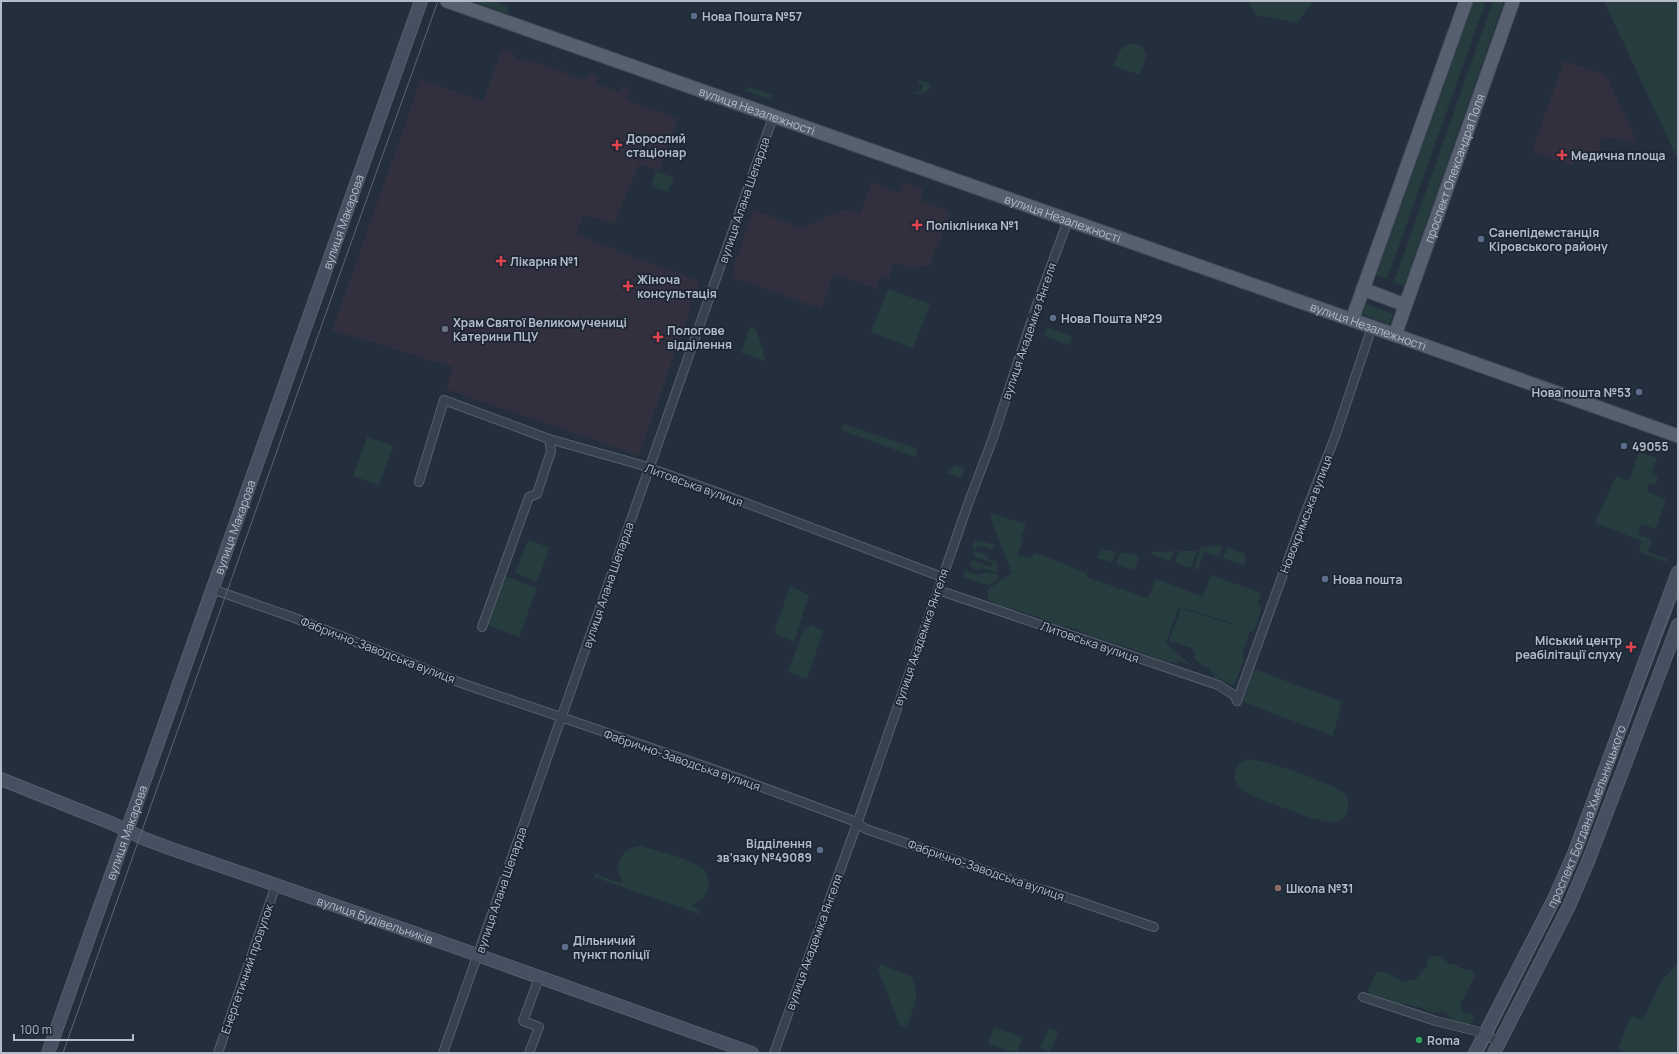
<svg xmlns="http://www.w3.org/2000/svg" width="1679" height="1054" viewBox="0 0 1679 1054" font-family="Manrope,sans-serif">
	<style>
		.medical { fill: #32303f }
		.green { fill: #263c3f; fill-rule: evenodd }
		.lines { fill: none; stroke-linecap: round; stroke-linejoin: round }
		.street-casing { stroke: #565f6c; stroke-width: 10 }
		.secondary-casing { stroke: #565f6c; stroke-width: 14 }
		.primary-casing { stroke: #414a57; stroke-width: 15 }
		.street { stroke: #38414e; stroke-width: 8 }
		.secondary { stroke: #465061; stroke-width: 12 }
		.primary { stroke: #56606e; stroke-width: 13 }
		.tram { stroke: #5a6575; stroke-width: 1 }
		.service-dot { fill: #5c6f8a; stroke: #1d2633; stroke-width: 1.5 }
		.health-dot { fill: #e0444e; stroke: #1d2633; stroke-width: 1.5 }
		.worship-dot { fill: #6b7280; stroke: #1d2633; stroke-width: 1.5 }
		.education-dot { fill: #8d6e63; stroke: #1d2633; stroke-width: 1.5 }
		.leisure-dot { fill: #2e9e5b; stroke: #1d2633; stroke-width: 1.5 }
		.labels { text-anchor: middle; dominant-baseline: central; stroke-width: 3.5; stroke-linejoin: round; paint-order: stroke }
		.poi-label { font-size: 12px; font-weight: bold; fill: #b4bcc9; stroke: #1d2633; text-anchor: start }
		.street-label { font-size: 12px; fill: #b4bcc9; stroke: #1d2633 }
	</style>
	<rect width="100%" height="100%" fill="#242f3e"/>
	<g class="medical">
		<polygon points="502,49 515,54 514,57 524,61 525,59 555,70 558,62 556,70 586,81 589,73 599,77 596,84 620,92 623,86 630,88 626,100 678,119 659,171 639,164 614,224 584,214 576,233 615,250 700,281 639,456 446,389 453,367 332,330 421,79 483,101"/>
		<polygon points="1564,61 1606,75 1637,142 1601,137 1599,155 1579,151 1573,166 1532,152"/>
		<polygon points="871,182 899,193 903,183 923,189 920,200 950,211 939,245 935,249 931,265 912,269 894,262 889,279 881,276 876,289 834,274 821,309 731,277 753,210 802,228 845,209 860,214"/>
	</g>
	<g class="green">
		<polygon points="473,1 494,1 509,7 507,14"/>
		<polygon points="1248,1 1313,1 1297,23 1256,15"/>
		<polygon points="1474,1 1486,1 1387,279 1376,276"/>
		<polygon points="1493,1 1504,1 1404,286 1394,282"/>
		<polygon points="1604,1 1678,1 1678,160"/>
		<path d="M1134 43 1142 47 1146 55 1140 75 1114 66C1118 55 1120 44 1134 43Z"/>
		<polygon points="919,80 931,84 929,90 921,95 915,93 916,91 920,93 923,85 918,83"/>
		<polygon points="748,87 773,94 771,100 746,91"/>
		<polygon points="656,171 674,178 668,192 651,186"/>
		<polygon points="888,289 930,304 913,348 871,332"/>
		<polygon points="1366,304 1393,314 1389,325 1362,314"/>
		<polygon points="750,327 756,329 766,361 741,353"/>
		<polygon points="1047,327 1072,336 1069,345 1044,336"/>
		<polygon points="843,424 918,449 915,457 841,430"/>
		<polygon points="367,437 393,446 379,485 353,476"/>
		<polygon points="1639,452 1657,458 1651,474 1658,477 1655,485 1649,484 1647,491 1666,500 1656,529 1641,524 1638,534 1652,540 1648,552 1668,559 1666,562 1639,552 1642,541 1595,523 1616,476 1629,481"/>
		<polygon points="955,465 965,469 961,478 946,472"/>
		<path d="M990 513 1026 524 1020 540 1023 541 1018 555 1031 559 1034 553 1041 555 1087 573 1086 577 1148 598 1156 579 1203 597 1211 575 1261 593 1258 604 1262 607 1254 632 1250 631 1242 654 1244 659 1234 686 1216 678 1210 670 1194 659 1195 652 1192 648 1169 641 1181 609H1178L1166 642 1172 650 1194 667 1178 660 1177 663 1163 661 1135 650 1088 635 1076 629 1049 623 1041 618 1014 609 999 606 989 600 987 590 1012 573 995 531ZM1184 608 1229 622 1237 626 1182 609Z"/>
		<polygon points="528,540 550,548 537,582 515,573"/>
		<polygon points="975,540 995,545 993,550 977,545 975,550 972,549"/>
		<polygon points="1222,545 1219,557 1204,552 1198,570 1194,568 1201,547"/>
		<polygon points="1227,547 1245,554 1245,566 1223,558"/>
		<polygon points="1101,549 1116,552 1112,562 1097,558"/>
		<polygon points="975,551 989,556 988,559 997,562 997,573 981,568 976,570 970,565 972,560 991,567 993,563 973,556"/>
		<polygon points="1174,551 1170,561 1151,555 1152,552"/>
		<polygon points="1179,551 1197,551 1191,568 1175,563"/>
		<polygon points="1120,553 1139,555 1135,570 1116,564"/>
		<polygon points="965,570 978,575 986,572 998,575 999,578 988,585 962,577"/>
		<polygon points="505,576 537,588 519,637 486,624"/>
		<polygon points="790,586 809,595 794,642 774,633"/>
		<polygon points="811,625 823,631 807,679 788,672 803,631"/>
		<polygon points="1254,669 1342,702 1333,736 1243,702"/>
		<path d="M1250 759C1269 762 1331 782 1344 793 1348 798 1350 804 1348 810 1342 835 1299 813 1284 808 1269 802 1229 793 1235 771 1237 764 1243 761 1250 759Z"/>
		<path d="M641 846C656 851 693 859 703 869 707 873 709 880 709 886 708 895 701 900 693 904L692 907 701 910 699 914 594 877 595 874 621 883 622 881C612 864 623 847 641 846Z"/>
		<path d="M1431 956 1442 957 1449 964C1459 964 1460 971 1471 970L1475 973C1475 977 1464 999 1461 1002V1011L1472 1014 1474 1017 1473 1021 1470 1024 1459 1023 1451 1019 1450 1016 1444 1012 1435 1013 1427 1011 1423 1008 1406 1004 1396 1006 1370 996 1368 990 1376 973C1389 968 1394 980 1403 981 1406 982 1411 980 1415 980L1427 966V960Z"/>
		<polygon points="880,964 912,977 917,995 907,1028 900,1026 878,970"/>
		<polygon points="1677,964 1678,1053 1628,1053 1618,1048 1631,1016 1643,1020 1662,980"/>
		<polygon points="994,1027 1022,1037 1017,1053 988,1044"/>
		<polygon points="1049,1028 1058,1032 1050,1052 1040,1047"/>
	</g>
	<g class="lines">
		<g class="street-casing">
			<g id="street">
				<polyline points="419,482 444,400 549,439 638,464 714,491 942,577"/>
				<polyline points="212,589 292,617 461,683 710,768 851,820 866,829 1035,888 1048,891 1154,927"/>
				<polyline points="938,590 1218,685 1234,695 1237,701"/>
				<polyline points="482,627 529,497 537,494 551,451 549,439"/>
				<polyline points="1237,701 1303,519 1335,437 1372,327"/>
				<polyline points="1363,997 1436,1021 1476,1031 1500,1042"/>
				<polyline points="218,1053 276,885"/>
				<polyline points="443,1053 773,117"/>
				<polyline points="529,1053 539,1027 523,1021 539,978"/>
				<polyline points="774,1053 859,818 968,504 993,438 1036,307 1068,220"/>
			</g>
		</g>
		<g class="secondary-casing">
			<g id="secondary">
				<path id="s1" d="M1 779 111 823 145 839 169 848 452 946 752 1053"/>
				<path id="s2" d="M48 1053 421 1"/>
				<path id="s3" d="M1475 1053 1554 899 1575 851 1678 572"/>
				<polyline points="1494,1053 1569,906 1589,859 1678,625"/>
			</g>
		</g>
		<g class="primary-casing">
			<g id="primary">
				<path id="s4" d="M447 1 1409 340 1678 436"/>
				<polyline points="1363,289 1405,305"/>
				<polyline points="1352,320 1466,1"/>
				<path id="s5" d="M1395 335 1513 1"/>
			</g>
		</g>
		<use href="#street" class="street"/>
		<use href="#secondary" class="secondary"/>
		<use href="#primary" class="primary"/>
		<g class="tram">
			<polyline points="63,1053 342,268 438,1"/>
			<polyline points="1483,1053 1560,901 1579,854 1678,594"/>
		</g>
	</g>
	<g class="service-dot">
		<circle cx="694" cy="16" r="4"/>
		<circle cx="1481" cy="239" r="4"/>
		<circle cx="1053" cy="318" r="4"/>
		<circle cx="1639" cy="392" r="4"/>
		<circle cx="1624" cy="446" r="4"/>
		<circle cx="1325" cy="579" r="4"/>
		<circle cx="820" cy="850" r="4"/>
		<circle cx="565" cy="947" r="4"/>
	</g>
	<g class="health-dot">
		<path d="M615 139h4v4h4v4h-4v4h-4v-4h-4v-4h4z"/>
		<path d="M1560 149h4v4h4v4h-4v4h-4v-4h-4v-4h4z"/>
		<path d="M915 219h4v4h4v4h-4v4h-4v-4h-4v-4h4z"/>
		<path d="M499 255h4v4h4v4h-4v4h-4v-4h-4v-4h4z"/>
		<path d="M626 280h4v4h4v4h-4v4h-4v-4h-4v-4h4z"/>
		<path d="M656 331h4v4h4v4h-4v4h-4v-4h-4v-4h4z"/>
		<path d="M1629 641h4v4h4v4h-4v4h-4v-4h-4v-4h4z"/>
	</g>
	<circle class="worship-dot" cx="445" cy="329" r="4"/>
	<circle class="education-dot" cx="1278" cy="888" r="4"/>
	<circle class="leisure-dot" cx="1419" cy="1040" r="4"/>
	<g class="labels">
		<g class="poi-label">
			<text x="702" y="16">Нова Пошта №57</text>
			<text x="626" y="138">Дорослий<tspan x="626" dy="14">стаціонар</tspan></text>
			<text x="1571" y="155">Медична площа</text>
			<text x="926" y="225">Полікліника №1</text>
			<text x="1489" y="232">Санепідемстанція<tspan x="1489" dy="14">Кіровського району</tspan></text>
			<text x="510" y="261">Лікарня №1</text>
			<text x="637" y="279">Жіноча<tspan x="637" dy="14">консультація</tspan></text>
			<text x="1061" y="318">Нова Пошта №29</text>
			<text x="453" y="322">Храм Святої Великомучениці<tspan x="453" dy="14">Катерини ПЦУ</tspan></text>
			<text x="667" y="330">Пологове<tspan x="667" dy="14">відділення</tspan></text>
			<text x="1631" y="392" text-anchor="end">Нова пошта №53</text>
			<text x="1632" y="446">49055</text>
			<text x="1333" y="579">Нова пошта</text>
			<text x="1622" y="640" text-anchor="end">Міський центр<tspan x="1622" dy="14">реабілітації слуху</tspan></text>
			<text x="812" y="843" text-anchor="end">Відділення<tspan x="812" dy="14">зв’язку №49089</tspan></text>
			<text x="1286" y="888">Школа №31</text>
			<text x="573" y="940">Дільничий<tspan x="573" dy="14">пункт поліції</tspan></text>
			<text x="1427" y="1040">Roma</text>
		</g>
		<g class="street-label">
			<text stroke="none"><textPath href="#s4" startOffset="329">вулиця Незалежності</textPath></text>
			<text stroke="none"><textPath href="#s5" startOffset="177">проспект Олександра Поля</textPath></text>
			<text transform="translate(744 200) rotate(-71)">вулиця Алана Шепарда</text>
			<text stroke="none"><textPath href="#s4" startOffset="653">вулиця Незалежності</textPath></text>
			<text stroke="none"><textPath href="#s2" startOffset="882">вулиця Макарова</textPath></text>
			<text stroke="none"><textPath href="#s4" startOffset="977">вулиця Незалежності</textPath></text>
			<text transform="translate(1029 331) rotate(-71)">вулиця Академіка Янгеля</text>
			<text transform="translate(694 485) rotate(20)">Литовська вулиця</text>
			<text transform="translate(1306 514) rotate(-69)">Новокримська вулиця</text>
			<text stroke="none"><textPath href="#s2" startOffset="558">вулиця Макарова</textPath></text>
			<text transform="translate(608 585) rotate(-71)">вулиця Алана Шепарда</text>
			<text transform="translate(921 637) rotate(-71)">вулиця Академіка Янгеля</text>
			<text transform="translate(1090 642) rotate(19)">Литовська вулиця</text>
			<text transform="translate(378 650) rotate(21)">Фабрично-Заводська вулиця</text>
			<text transform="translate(682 760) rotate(19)">Фабрично-Заводська вулиця</text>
			<text stroke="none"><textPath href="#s3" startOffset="262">проспект Богдана Хмельницького</textPath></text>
			<text stroke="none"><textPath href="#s2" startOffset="234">вулиця Макарова</textPath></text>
			<text transform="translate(986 870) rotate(19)">Фабрично-Заводська вулиця</text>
			<text transform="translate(501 890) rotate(-71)">вулиця Алана Шепарда</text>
			<text stroke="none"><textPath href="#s1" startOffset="400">вулиця Будівельників</textPath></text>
			<text transform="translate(814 942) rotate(-70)">вулиця Академіка Янгеля</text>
			<text transform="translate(247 969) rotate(-71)">Енергетичний провулок</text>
		</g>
	</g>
	<rect width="1679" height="1054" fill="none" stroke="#b4bcc9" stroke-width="4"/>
	<path d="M14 1034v6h119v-6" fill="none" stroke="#b4bcc9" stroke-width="2"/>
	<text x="20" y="1034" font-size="12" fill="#b4bcc9" stroke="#1d2633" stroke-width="3" paint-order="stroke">100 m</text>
</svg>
